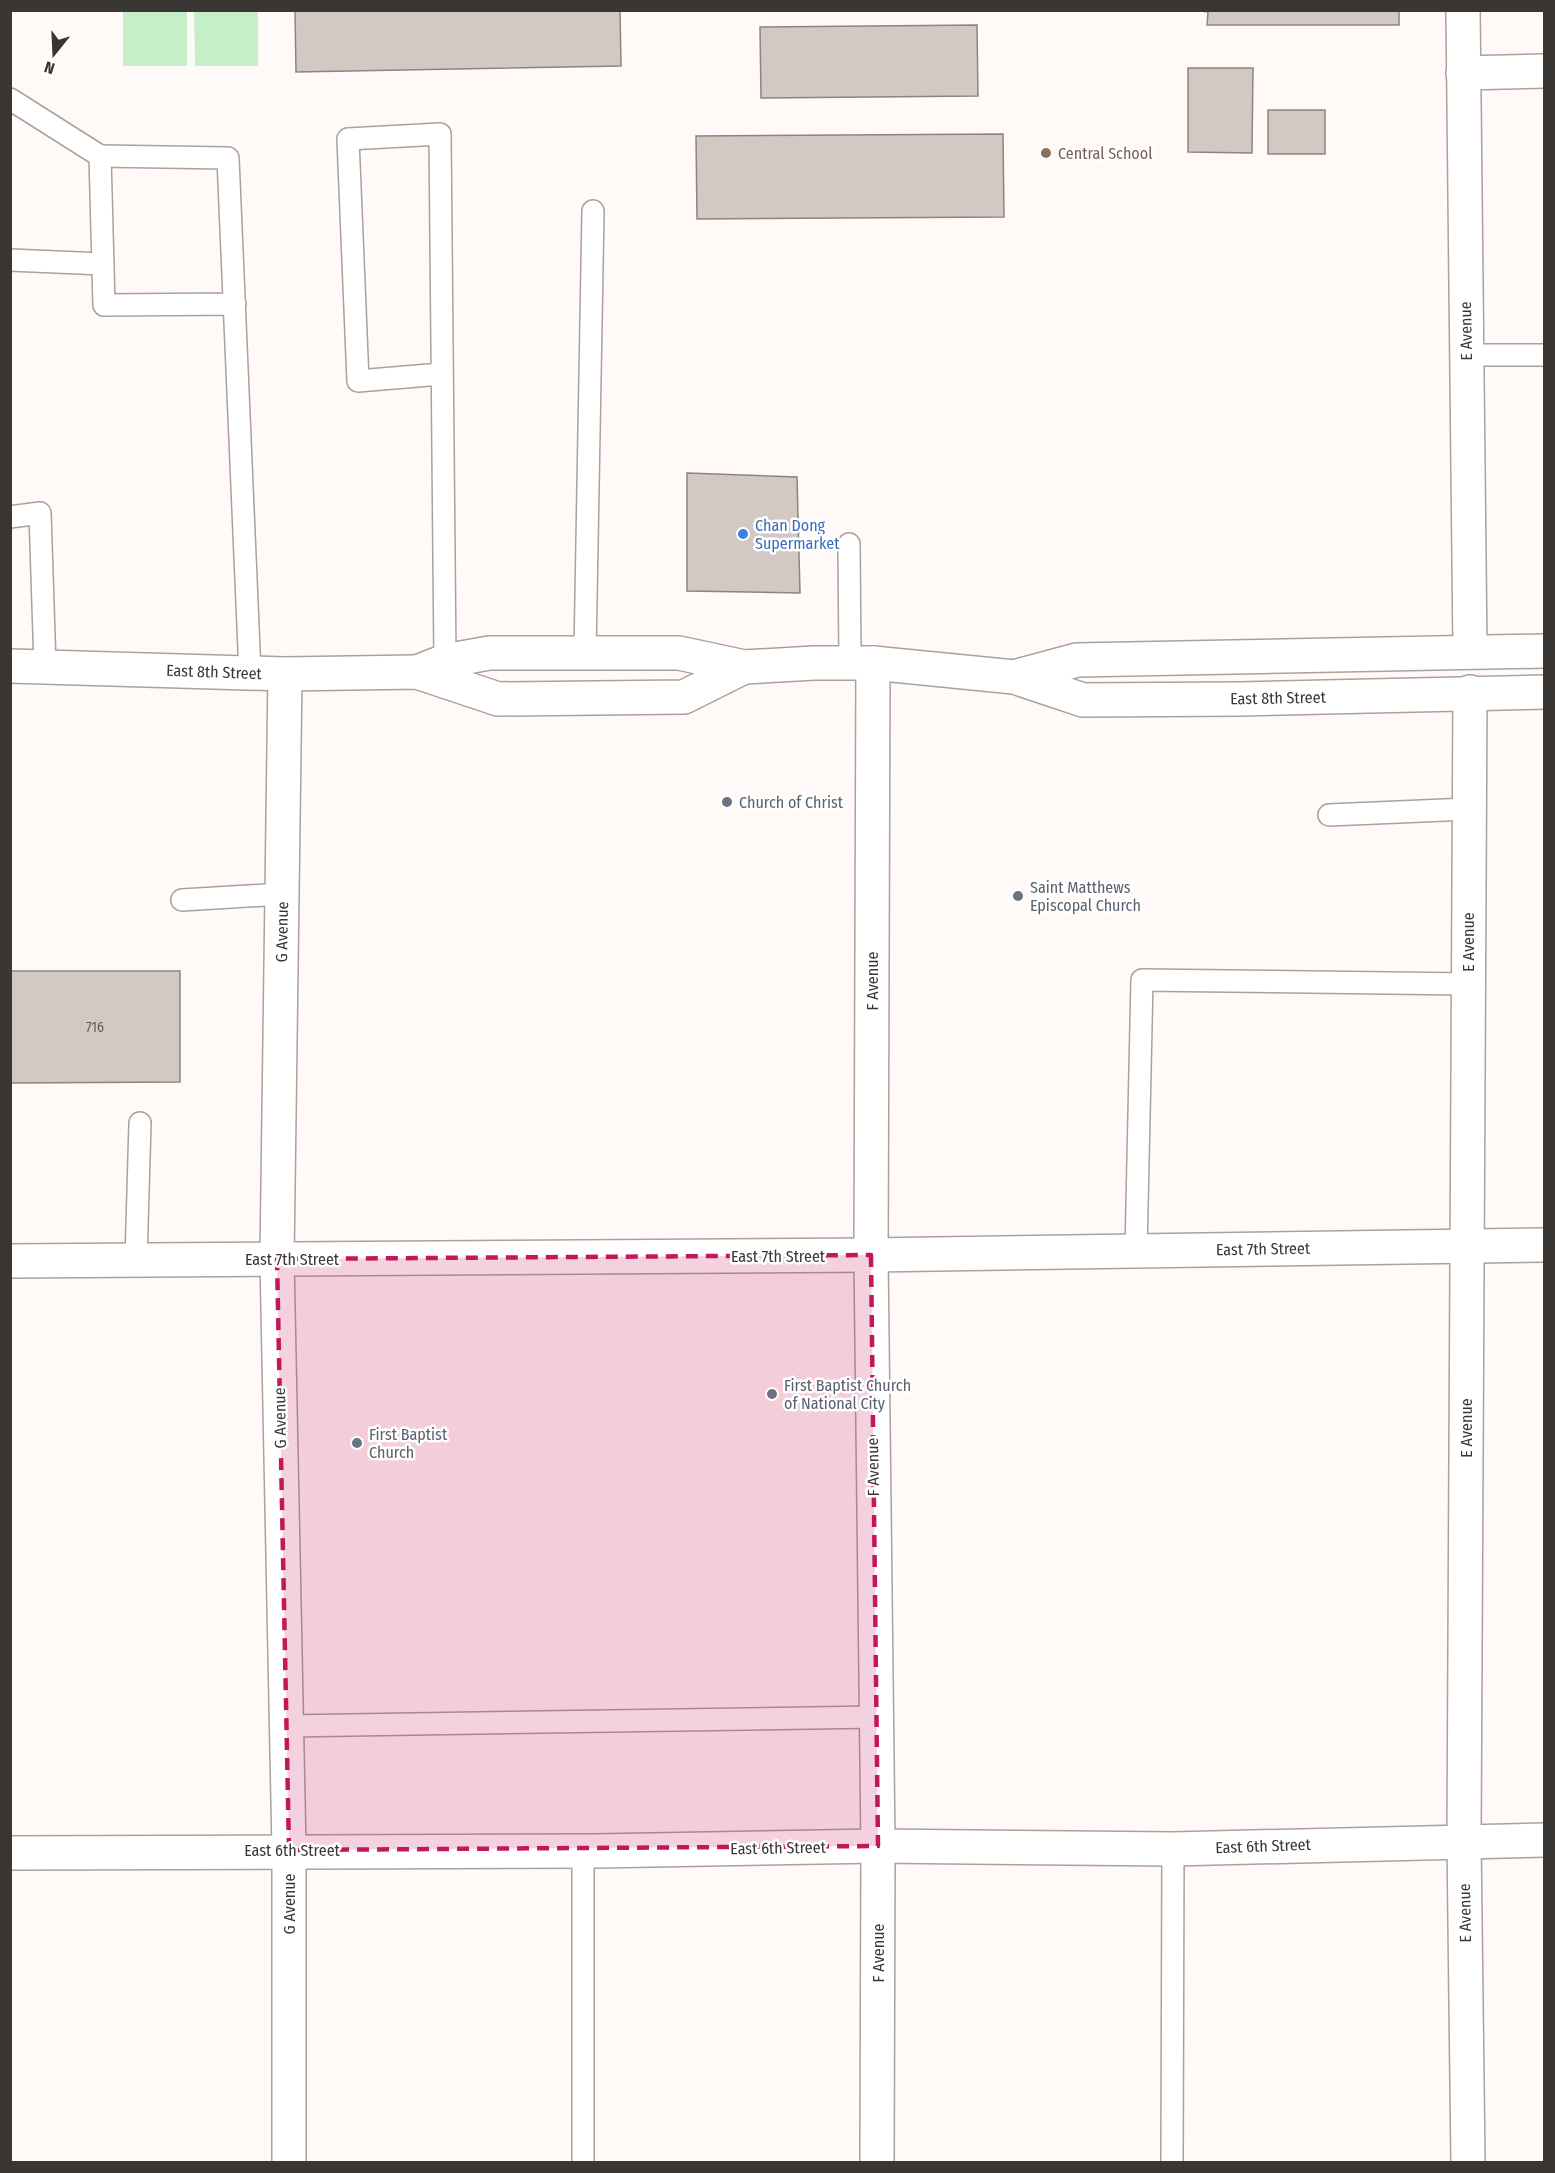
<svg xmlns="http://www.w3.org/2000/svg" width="1555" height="2173" viewBox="0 0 1555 2173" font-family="'Fira Sans Condensed',sans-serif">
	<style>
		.green { fill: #c4efc9 }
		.building { fill: #d3c9c2; stroke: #8d847d; stroke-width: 1.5 }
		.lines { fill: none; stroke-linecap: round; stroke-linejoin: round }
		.lane-casing { stroke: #aba19b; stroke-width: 24 }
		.street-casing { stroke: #aba19b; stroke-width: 36 }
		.secondary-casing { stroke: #aba19b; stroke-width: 36 }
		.lane { stroke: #fff; stroke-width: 21 }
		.street { stroke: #fff; stroke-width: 33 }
		.secondary { stroke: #fff; stroke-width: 33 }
		.marked { fill: #c2185b; fill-opacity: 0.2; stroke: #c2185b; stroke-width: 4.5; stroke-dasharray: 12 8; stroke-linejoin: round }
		.education-dot { fill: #8d6e63; stroke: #fff; stroke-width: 2 }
		.shop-dot { fill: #3f7fe0; stroke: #fff; stroke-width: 2 }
		.worship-dot { fill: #6b7280; stroke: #fff; stroke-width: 2 }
		.labels { text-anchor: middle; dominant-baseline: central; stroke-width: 5; stroke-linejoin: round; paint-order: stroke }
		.number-label { font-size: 14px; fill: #605b57 }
		.education-label { font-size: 16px; fill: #785e54; stroke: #fff; text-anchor: start }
		.street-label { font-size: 16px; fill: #3a3633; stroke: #fff }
		.shop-label { font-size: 16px; fill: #366cbe; stroke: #fff; text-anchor: start }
		.worship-label { font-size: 16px; fill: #5b616d; stroke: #fff; text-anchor: start }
	</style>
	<rect width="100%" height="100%" fill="#fffaf7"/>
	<g class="green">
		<rect x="123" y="11" width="64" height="55"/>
		<polygon points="194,11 258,11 258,66 195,66"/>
	</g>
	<g class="building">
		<polygon points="295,10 620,10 621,66 296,72"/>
		<polygon points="1194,10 1399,10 1399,25 1207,25 1208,12"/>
		<polygon points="977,25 978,96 761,98 760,27"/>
		<polygon points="1188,68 1253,68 1252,153 1188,152"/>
		<rect x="1268" y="110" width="57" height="44"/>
		<polygon points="1003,134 1004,217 697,219 696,136"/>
		<polygon points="687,473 797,477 800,593 687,591"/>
		<polygon points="10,971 180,971 180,1082 10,1083"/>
	</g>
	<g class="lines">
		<g class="lane-casing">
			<g id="lane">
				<polyline points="10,99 100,156"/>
				<polyline points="10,260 103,264"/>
				<polyline points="235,304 104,305 100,156 228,158 250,673"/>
				<polyline points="1466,355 1544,355"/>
				<polyline points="441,374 358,381 348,139 440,134 445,661"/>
				<polyline points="10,517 40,513 45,666"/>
				<polyline points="849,544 850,663"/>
				<polyline points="585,653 593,211"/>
				<polyline points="1329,815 1468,809"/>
				<polyline points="182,900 282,894"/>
				<polyline points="1136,1251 1142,980 1468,984"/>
				<polyline points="136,1260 140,1123"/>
				<polyline points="286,1726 877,1717"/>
				<polyline points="583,1851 583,2162"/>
				<polyline points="1172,2162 1173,1849"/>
			</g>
		</g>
		<g class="street-casing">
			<g id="street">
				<polyline points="1463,10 1470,651"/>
				<polyline points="1463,73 1544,71"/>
				<polyline points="873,663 871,1255 878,1846 877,2162"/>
				<polyline points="285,674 277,1259 289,1850 289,2162"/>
				<polyline points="10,1261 871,1255 1544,1245"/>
				<polyline points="10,1853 596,1851 878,1846 1173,1849 1544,1840"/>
				<polyline points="1468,2162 1464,1840 1470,692"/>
			</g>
		</g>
		<g class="secondary-casing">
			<g id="secondary">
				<polyline points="10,666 285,674 417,672 498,699 684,697 744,667"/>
				<polyline points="417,672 445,661 489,653 679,653 744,667 814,663 873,663 1014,677 1083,700 1240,699 1544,692"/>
				<polyline points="1014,677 1077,660 1544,651"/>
			</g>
		</g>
		<use href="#lane" class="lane"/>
		<use href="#street" class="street"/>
		<use href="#secondary" class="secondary"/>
	</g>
	<path class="marked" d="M871 1255 878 1846 289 1850 277 1259Z"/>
	<circle class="education-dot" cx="1046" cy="153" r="6"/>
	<circle class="shop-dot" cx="743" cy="534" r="6"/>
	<g class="worship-dot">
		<circle cx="727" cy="802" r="6"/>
		<circle cx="1018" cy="896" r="6"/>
		<circle cx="772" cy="1394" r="6"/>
		<circle cx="357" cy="1443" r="6"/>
	</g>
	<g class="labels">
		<g class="number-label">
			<text x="95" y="1027">716</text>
		</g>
		<g class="education-label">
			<text x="1058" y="153">Central School</text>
		</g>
		<g class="street-label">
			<text transform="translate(1466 331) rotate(-91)">E Avenue</text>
			<text transform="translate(214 672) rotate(2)">East 8th Street</text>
			<text transform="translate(1278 698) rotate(-1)">East 8th Street</text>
			<text transform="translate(282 932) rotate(-89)">G Avenue</text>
			<text transform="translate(1468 942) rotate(-90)">E Avenue</text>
			<text transform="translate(872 981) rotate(-90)">F Avenue</text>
			<text transform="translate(1263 1249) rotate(-1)">East 7th Street</text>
			<text x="778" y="1256">East 7th Street</text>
			<text x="292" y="1259">East 7th Street</text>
			<text transform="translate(280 1418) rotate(-91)">G Avenue</text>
			<text transform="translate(1466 1428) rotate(-90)">E Avenue</text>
			<text transform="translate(873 1467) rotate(-91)">F Avenue</text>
			<text transform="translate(1263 1846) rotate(-2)">East 6th Street</text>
			<text transform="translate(778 1848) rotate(-1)">East 6th Street</text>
			<text x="292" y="1850">East 6th Street</text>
			<text transform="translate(289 1904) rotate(-90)">G Avenue</text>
			<text transform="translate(1465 1913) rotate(-91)">E Avenue</text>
			<text transform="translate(878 1953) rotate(-90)">F Avenue</text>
		</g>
		<g class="shop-label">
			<text x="755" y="525">Chan Dong<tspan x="755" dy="18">Supermarket</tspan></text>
		</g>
		<g class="worship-label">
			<text x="739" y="802">Church of Christ</text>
			<text x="1030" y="887">Saint Matthews<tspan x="1030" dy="18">Episcopal Church</tspan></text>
			<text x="784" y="1385">First Baptist Church<tspan x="784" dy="18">of National City</tspan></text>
			<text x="369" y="1434">First Baptist<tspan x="369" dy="18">Church</tspan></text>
		</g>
	</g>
	<rect width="1555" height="2173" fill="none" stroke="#3a3633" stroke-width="24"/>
	<g transform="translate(54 54) rotate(198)" stroke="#ffffff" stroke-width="4.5" paint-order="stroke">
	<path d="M0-4.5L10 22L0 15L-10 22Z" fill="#3a3633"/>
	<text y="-9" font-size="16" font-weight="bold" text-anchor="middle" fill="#3a3633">N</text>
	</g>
</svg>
